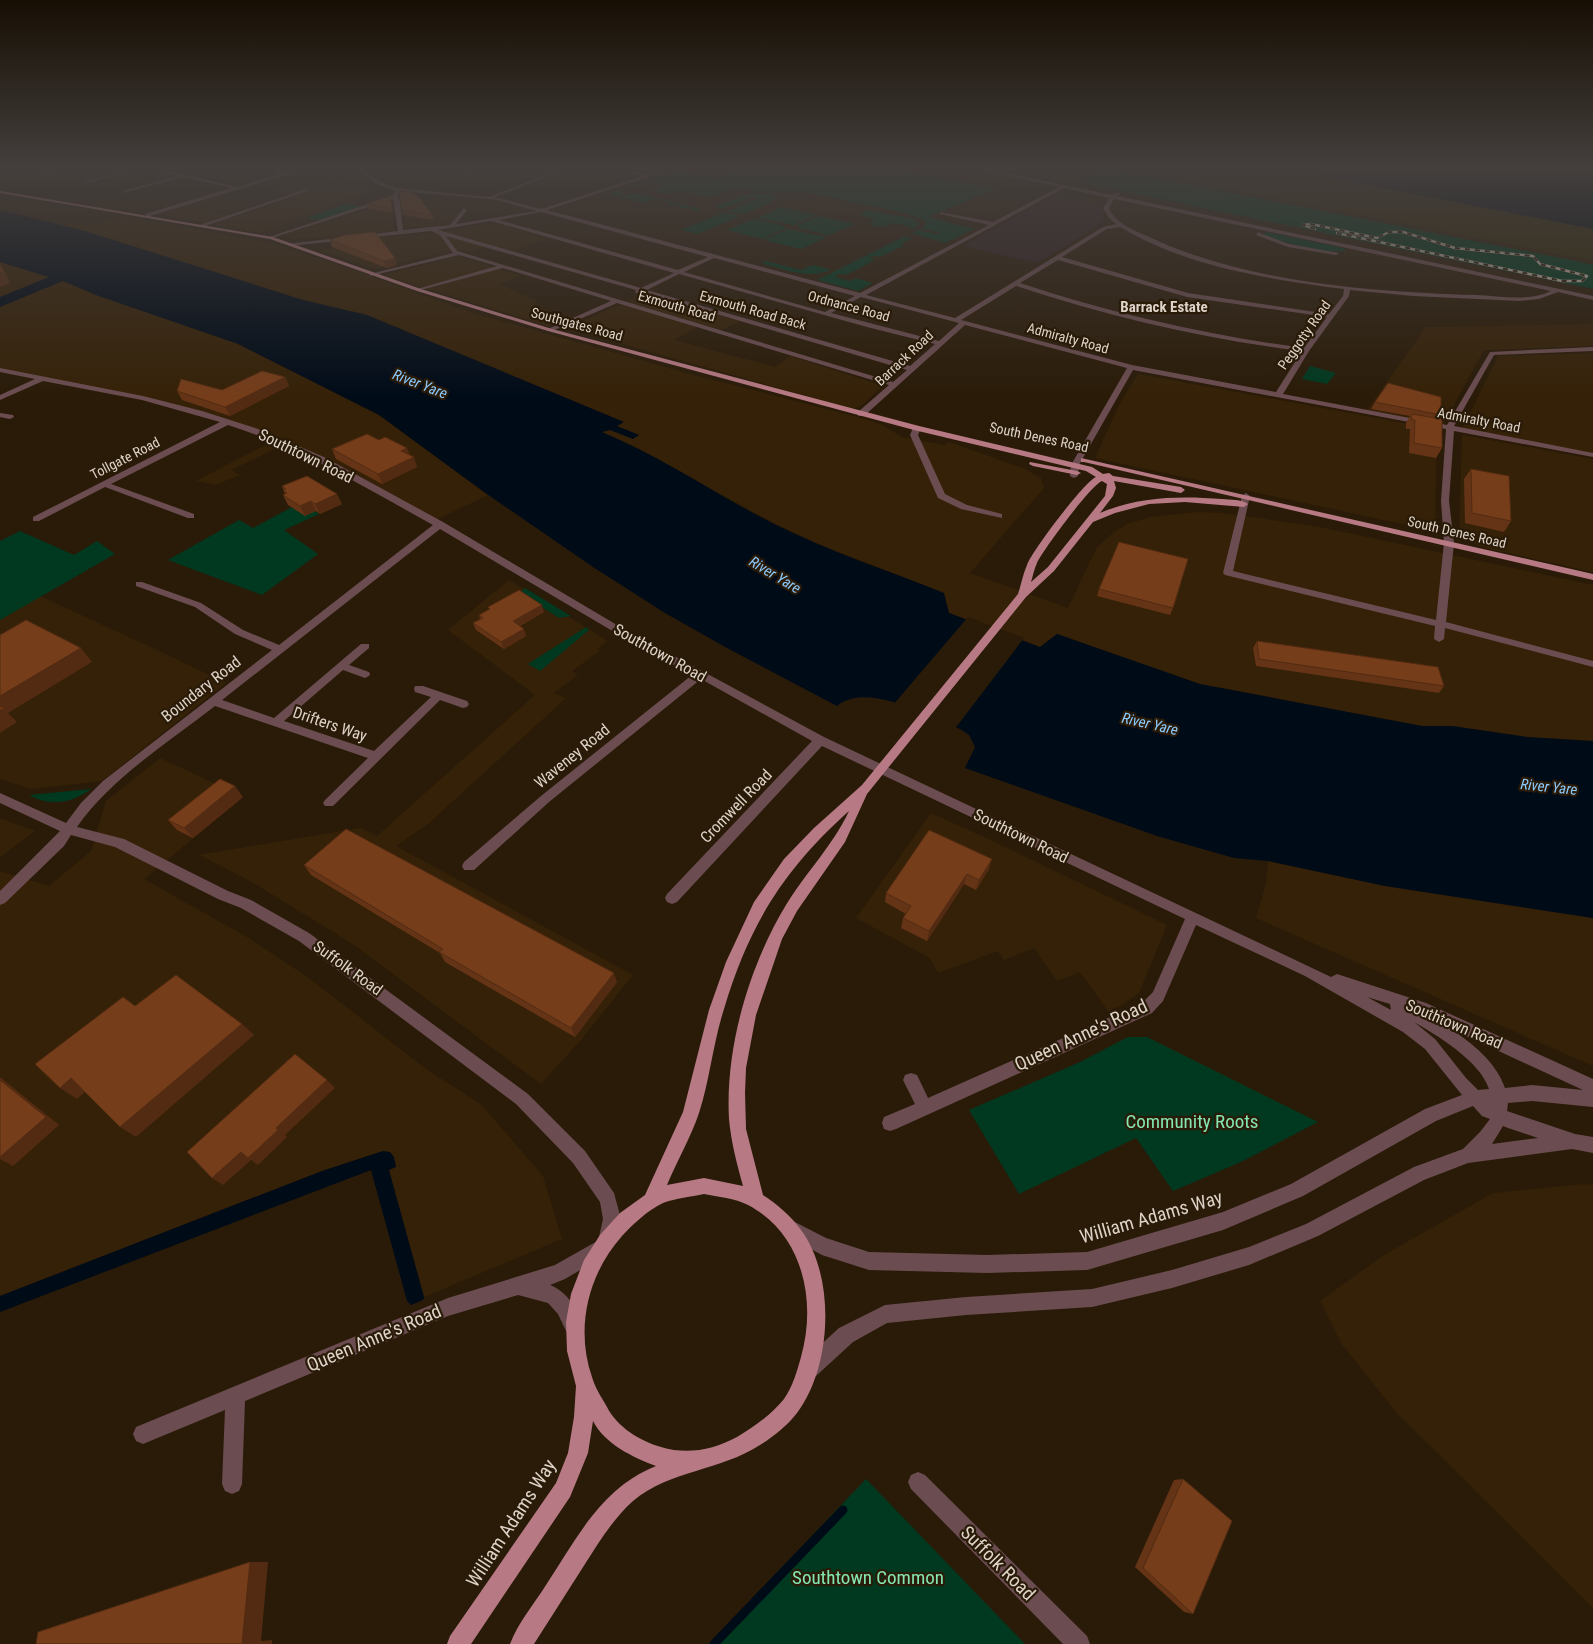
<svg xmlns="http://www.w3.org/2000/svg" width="1593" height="1644" viewBox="0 0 1593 1644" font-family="'Roboto Condensed',sans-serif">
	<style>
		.built { fill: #352107 }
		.education { fill: #322024 }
		.green { fill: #003920 }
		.sand { fill: #2d2504 }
		.water { fill: #000b18 }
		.pier { fill: #2a1b08 }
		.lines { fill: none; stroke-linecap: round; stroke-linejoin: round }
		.stream { stroke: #000b18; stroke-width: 9 }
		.minor { fill: #6b4d51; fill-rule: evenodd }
		.major { fill: #b77a84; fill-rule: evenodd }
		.rail-casing { stroke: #c1b5a9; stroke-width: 2.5 }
		.rail { stroke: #2a1b08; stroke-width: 2; stroke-dasharray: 5; stroke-linecap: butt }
		.wall { fill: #653416 }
		.shaded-wall { fill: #522b12 }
		.building { fill: #753d1a; stroke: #522b12 }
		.labels { text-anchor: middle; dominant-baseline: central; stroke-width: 4.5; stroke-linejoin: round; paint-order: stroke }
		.far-street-label { font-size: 14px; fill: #ded3c8; stroke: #2a1b08 }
		.far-neighbourhood-label { font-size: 15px; font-weight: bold; fill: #ded3c8; stroke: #2a1b08 }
		.far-water-label { font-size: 15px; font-style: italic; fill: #8bcafd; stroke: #2a1b08 }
		.street-label { font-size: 16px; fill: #ded3c8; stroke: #2a1b08 }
		.near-street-label { font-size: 19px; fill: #ded3c8; stroke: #2a1b08 }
		.near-park-label { font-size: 19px; fill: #84e7b1; stroke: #2a1b08 }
	</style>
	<rect width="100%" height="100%" fill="#2a1b08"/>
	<g class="built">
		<polygon points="293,174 332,183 340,181 375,190 261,233 160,215 185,207 236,217 297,197 274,192 286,188 273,185 277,183 269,181"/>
		<polygon points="389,201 393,206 394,231 294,239 282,236 317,224 334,221"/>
		<polygon points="446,207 439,215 461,215 453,224 404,228 404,211"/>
		<polygon points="123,216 274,244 328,261 473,313 686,373 861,418 883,425 901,437 944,445 949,442 1023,468 1041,478 1044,488 970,573 1068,608 1097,547 1113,533 1127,524 1150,517 1198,512 1223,513 1320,527 1593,585 1593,741 1527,737 1452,726 1422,726 1200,684 1057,634 1040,647 949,613 901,576 820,545 772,522 635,447 601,432 610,430 633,438 639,435 616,426 623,422 367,315 303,300 130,245 63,226 76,222 89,226"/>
		<polygon points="495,223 547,239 514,251 491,245 469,252 462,250 450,252 374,269 322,251 353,240 422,234"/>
		<polygon points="459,256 521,276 499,284 539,302 534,304 543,309 568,317 548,326 383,275"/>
		<polygon points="0,262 62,281 96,295 238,344 379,415 488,495 434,521 255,431 143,398 0,370"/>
		<polygon points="646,293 741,321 722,330 701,325 674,340 775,367 791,356 883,386 860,407 852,409 567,328"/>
		<polygon points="1593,324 1593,346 1484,350 1443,425 1367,410 1426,327"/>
		<polygon points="1593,353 1593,454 1462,429 1498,356"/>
		<polygon points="1138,374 1437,429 1435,531 1095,458 1120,403"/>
		<polygon points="1462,435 1593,459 1593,572 1481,547 1459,534"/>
		<polygon points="267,444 277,448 231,470 240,475 215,485 196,481"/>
		<polygon points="509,580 608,641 597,649 600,651 572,671 578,675 554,693 566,698 428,824 396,846 633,975 580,1041 541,1084 354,945 252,882 199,855 360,828 377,836 535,695 448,630"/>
		<polygon points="40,596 157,650 226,683 102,781 31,789 0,779 0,620"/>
		<polygon points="160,758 243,797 144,879 247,937 309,978 426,1069 482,1105 543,1176 562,1239 424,1297 383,1151 322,1171 0,1296 0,871 49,886 91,851 106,801"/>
		<polygon points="931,813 995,842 1167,925 1139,993 1122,1005 1108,1011 1080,972 1057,981 1034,948 1004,960 998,951 938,973 930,958 856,918"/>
		<polygon points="0,818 35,831 0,857"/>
		<polygon points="1268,861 1385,886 1593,918 1593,1066 1256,918 1266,884"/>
		<polygon points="1584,1184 1593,1185 1593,1608 1396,1412 1341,1343 1320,1301 1384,1255 1493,1193"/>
	</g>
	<polygon class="education" points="1054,196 1100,205 1104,220 1093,229 1037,263 963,246"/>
	<g class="green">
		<path d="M743 168C757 168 780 172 791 168H892L995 189 928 217 974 229 945 243 911 233 918 230 937 234 940 233 921 228 926 225 925 220 908 215 910 214 800 191H753L738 188 709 197 679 190 669 194 651 190 663 186 652 182 638 187 633 186 679 170 715 178Z"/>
		<polygon points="1105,168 1576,261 1593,265 1593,289 1079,182"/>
		<path d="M620 190 626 191 617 195 633 196 629 195 635 193 701 209 689 211 693 209C688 207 683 209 678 207L681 206 667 205 670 203 655 199 644 203 608 194Z"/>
		<polygon points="750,193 774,194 773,196 778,198 769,201 773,202 744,214 728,211 758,198 753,197 722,209 714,207"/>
		<polygon points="346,204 364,207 320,221 306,218"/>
		<polygon points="781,207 816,215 794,225 757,218"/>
		<polygon points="869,210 914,219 920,224 911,230 909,229 912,227 894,223 883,227 872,225 870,222 875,219 858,215"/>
		<polygon points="725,212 740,216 697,234 681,230"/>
		<polygon points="819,216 855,224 829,235 799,228 797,225"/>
		<polygon points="754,219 785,226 786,228 762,239 727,230"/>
		<polygon points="788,229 827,237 801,249 764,240"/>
		<path d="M1267 232 1343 248 1346 250C1330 256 1279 242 1263 234Z"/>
		<polygon points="905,236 912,238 900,244 905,245 880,257 875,256 870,258 875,260 846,275 840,274 835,277 850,281 856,278 873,283 858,291 817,280"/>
		<path d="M766 261 801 270 813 265 831 270C809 280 783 269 761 263Z"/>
		<polygon points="1310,366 1336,373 1327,384 1302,379"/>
		<polygon points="292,507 305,516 315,511 319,514 284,530 318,554 262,595 168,560 239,520 253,528"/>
		<polygon points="20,531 74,555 97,541 115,554 0,620 0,541"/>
		<polygon points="525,588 571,616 559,618 522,594 522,591"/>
		<polygon points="586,627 589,630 540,671 528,664"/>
		<path d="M91 789C72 803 51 807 29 795Z"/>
		<polygon points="1128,1037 1147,1037 1318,1122 1241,1162 1173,1191 1136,1138 1019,1194 969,1110 1080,1062"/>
		<polygon points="866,1479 1025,1644 709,1644"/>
	</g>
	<polygon class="sand" points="1121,168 1322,168 1593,220 1593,261"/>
	<g class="water">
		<polygon points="1281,168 1593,168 1593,229"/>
		<path d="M0 210 85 231 303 300 367 315 624 422 617 426 639 435 633 439 610 430 602 432C662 457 715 494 772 523 828 551 887 570 944 593L949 613 1040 647 1057 634 1200 684 1422 726H1452L1527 737 1593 741V918L1385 886 1268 861 1234 858 1157 836 965 768 975 747 969 735 960 729C928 717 868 681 837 706L727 648 665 613 593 567 484 492 379 415 238 344 96 295 63 281 0 307V297L49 277 0 262Z"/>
		<polygon points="383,1151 390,1152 394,1157 396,1167 389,1170 424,1297 423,1300 411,1305 407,1301 371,1170 0,1312 0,1296 322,1171"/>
	</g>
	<polygon class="pier" points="968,617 1024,638 954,730 893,705"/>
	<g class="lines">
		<polyline class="stream" points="714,1644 843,1510"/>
		<g class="minor">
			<polygon points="66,168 73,168 36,177 34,176"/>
			<polygon points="135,168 141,168 86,183 84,182"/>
			<polygon points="149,168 156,168 237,187 280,174 273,168 278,168 284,172 300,168 286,175 147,217 145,214 231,188 184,177 123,193 123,191 178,176"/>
			<path d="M356 168H361L381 182 396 188 489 197 564 168H569L495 197 541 209 643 176 605 168 649 175 676 168 547 210 860 293 989 225 940 214V212L993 222 1059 187 973 168H980L1112 195 1118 193 1120 194 1117 196 1593 296V300L1558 292 1539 299 1520 301 1413 296 1350 290 1349 296 1309 351 1283 394 1447 425 1490 352 1593 347V351L1494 355 1454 426 1593 453V457L1454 431 1449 501 1454 543 1446 622 1593 661V667L1445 628 1444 639 1439 642 1434 639 1435 626 1225 575 1223 573 1242 496 1246 493 1250 496 1233 571 1436 620 1444 543 1441 501 1446 429 1133 370 1079 465 1078 476 1074 478 1070 476 1071 465 1127 368 965 325 864 416H858V412L889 385 617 303 552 331H548V329L611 301 503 268 417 291V289L497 266 459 255 370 276V274L453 253 440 235 431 231 290 246 287 244 398 231 393 199 269 239V237L392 196 396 191 377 184ZM1064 188 1109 198 1103 208 1109 218 1116 224 1103 227 955 318 866 295ZM400 191 498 200 536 211 456 224 467 210 464 208 450 225 403 230 400 202 397 195ZM1114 199 1551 291C1528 302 1501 296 1476 295 1371 292 1243 282 1147 236 1133 230 1115 223 1109 208ZM541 212 708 257 678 270 499 220ZM491 221 674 273 641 288 438 230ZM1120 227C1187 267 1268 279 1344 289L1343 296 1329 314 1188 293 1062 257 1107 229ZM446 236 636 290 635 293 642 292 907 370 893 382 457 251ZM714 258 855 296 825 312 684 272ZM1058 260 1187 297 1327 317 1304 348C1207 335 1113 314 1020 283ZM679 274 867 327 935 344 910 366 647 290ZM1016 286C1110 317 1204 339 1302 351L1276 392 1132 365 961 320ZM861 297 959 323 939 341 831 313Z"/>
			<polygon points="475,168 481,168 466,173 464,172"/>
			<polygon points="306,189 310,190 205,226 200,225"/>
			<polygon points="1258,232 1289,244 1339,253 1336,255 1288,247 1256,235"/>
			<path d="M0 368 143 396 202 411 258 429 324 457 443 522 617 625 824 737 1331 977 1337 974 1426 1003 1593 1079V1107L1532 1101 1508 1103 1507 1111 1575 1134 1593 1137V1153L1572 1149 1468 1163 1424 1180 1318 1236 1249 1265 1172 1288 1092 1307 966 1315 887 1323 853 1342 816 1376 809 1379 802 1376 799 1369 802 1362 839 1328 885 1305 966 1297 1092 1289 1172 1270 1249 1247 1306 1224 1414 1167 1463 1149 1480 1132 1490 1119 1482 1116 1473 1106 1436 1121 1303 1196 1223 1230 1087 1270 987 1273 869 1270 822 1255 785 1235 782 1229 785 1223 791 1220 826 1238 869 1252 987 1255 1087 1252 1223 1212 1291 1184 1425 1109 1462 1095 1425 1049 1403 1032 1305 976 1196 925 1163 1001 1152 1013 896 1129 890 1131 884 1129 882 1123 884 1117 915 1104 903 1080 905 1075 911 1073 917 1075 928 1098 1142 1003 1153 992 1185 919 822 746 677 902 672 904 667 902 665 898 667 894 812 741 701 679 549 802 474 870H464L462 866 464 862 541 796 692 675 609 629 440 529 222 700 274 718 361 644H369V648L349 665 369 672 370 674 369 676 365 678 343 670 284 721 374 751 431 697 415 692 414 689 415 686H423L467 701 469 704 467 707 463 708 440 700 333 806H325L323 803 325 800 368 758 215 706C168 743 112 777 77 827L124 839 228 891 251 900 309 933 528 1094 585 1151 614 1193 621 1219 614 1243 608 1246 604 1244 607 1250 604 1256 565 1279 550 1285C569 1293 576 1308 583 1326L581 1333 574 1335 567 1333 558 1314 548 1303 518 1295 448 1316 245 1401 242 1484 239 1491 232 1494 225 1491 222 1484 225 1410 143 1444 136 1441 133 1434 136 1427 448 1298 555 1265 592 1244 598 1241 602 1243 599 1237 603 1219 600 1202 573 1163 516 1104 299 941 241 908 218 899 115 847 71 835 64 846 5 903 0 905V891L60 831 0 803V793L66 823 81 803 103 781 272 650 235 634 195 607 136 586V582H142L201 603 243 630 279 645 433 525C366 488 301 448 228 425L111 484 194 514V518H188L105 487 39 521H33V517L220 422 142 400 43 381 0 400V395L35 379 0 372ZM1367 997 1390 1004 1391 1010ZM1414 1022C1438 1036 1480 1061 1489 1089L1478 1090 1466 1078 1435 1039ZM1451 1029 1583 1090 1532 1085 1505 1088C1496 1062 1473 1044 1451 1029ZM1503 1126 1508 1128 1538 1138 1492 1144Z"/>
			<polygon points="0,413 13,415 14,417 10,419 0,417"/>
			<polygon points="914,426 921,428 918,435 945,494 967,505 1002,514 1002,518 961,509 938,498 910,435"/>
			<polygon points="918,1472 925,1475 1087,1636 1090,1644 1063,1644 911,1489 908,1482 911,1475"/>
		</g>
		<g class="major">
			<path d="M0 191 273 237 421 289 552 329 919 426 1092 467 1103 474 1109 473 1113 476 1181 487 1185 490 1181 493 1114 481 1116 488 1113 496 1100 513C1140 496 1181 496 1222 499 1230 500 1242 499 1248 504L1244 507 1185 502 1149 504 1115 513 1093 522 1054 571 1026 597 867 794 845 842 797 911 782 939 756 1015 746 1068 745 1093 746 1129 763 1195C778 1205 790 1215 801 1230 836 1277 832 1367 797 1413 787 1426 773 1437 760 1445 720 1471 670 1470 633 1501 613 1519 599 1542 585 1564 568 1591 551 1617 534 1644H510C518 1623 534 1604 546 1585 577 1538 601 1488 656 1466 632 1457 605 1444 593 1421L588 1453 570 1497 471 1644H447L450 1636 556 1483 568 1453 574 1417 576 1386 567 1351 566 1322 571 1294 584 1260 600 1235 620 1213 645 1195 683 1112 709 1010 726 962 754 902 784 859 814 828 862 785 1018 594C1021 585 1023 574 1027 565 1032 551 1084 482 1096 477L1086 471 914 430 548 331 417 291 270 239 0 193ZM1102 481 1107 484 1105 496 1048 567 1031 582C1033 576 1034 569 1037 563 1043 550 1091 485 1102 481ZM849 811C832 847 806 872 786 905 749 966 725 1048 729 1119 731 1142 737 1164 743 1186L704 1178 667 1185C677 1161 691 1137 699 1113 710 1079 713 1043 724 1009 749 925 784 869 849 811ZM704 1194C718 1197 735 1198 748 1205 803 1234 817 1301 801 1357 797 1371 793 1386 784 1399 772 1414 754 1427 737 1437 713 1450 687 1455 661 1447 640 1441 617 1427 607 1407 602 1398 595 1388 592 1377 575 1328 588 1274 622 1236 633 1224 648 1210 663 1203 676 1198 691 1197 704 1194Z"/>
			<polygon points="1081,458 1593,574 1593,580 1084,462 1081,462"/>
			<polygon points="1030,462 1077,471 1081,473 1077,475 1033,466 1029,464"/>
		</g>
		<g class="rail-casing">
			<polyline id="rail" points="1315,229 1303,225 1311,224 1377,238 1389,232 1403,232 1455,248 1533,256 1540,264 1587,276 1582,281 1562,281 1337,233"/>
		</g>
		<use href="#rail" class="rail"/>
	</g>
	<g class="wall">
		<polygon points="390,196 393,213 368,209 367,204"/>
		<polygon points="402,210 432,215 434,220 403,215"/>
		<polygon points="330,240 397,265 387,268 332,247"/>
		<polygon points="285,377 289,386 230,416 182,400 177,391 222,390"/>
		<polygon points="1375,402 1441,415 1438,419 1442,448 1436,458 1409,453 1410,429 1406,429 1406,423 1410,416 1371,409"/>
		<polygon points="332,449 410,455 417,467 382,484 336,459"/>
		<polygon points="1471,469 1511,521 1504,532 1465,523 1464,479"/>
		<polygon points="282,486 342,504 320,514 316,511 305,516 288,505 283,495 285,494"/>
		<polygon points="1099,589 1173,608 1170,615 1097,596"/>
		<polygon points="488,607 544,612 520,626 526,636 504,649 476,630 473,623 480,619 479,615 489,609"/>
		<polygon points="1257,641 1444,686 1439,693 1256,666 1253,648"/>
		<polygon points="243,797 193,838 177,830 168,820"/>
		<polygon points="304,865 617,982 575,1037 445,962 440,953 311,875"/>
		<polygon points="989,869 976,890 964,884 927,941 901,928 903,918 906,914 885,902 886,893"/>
		<polygon points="1183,1479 1193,1614 1184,1612 1135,1567 1174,1480"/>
	</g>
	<g class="shaded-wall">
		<polygon points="395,258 397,265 387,268 384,261"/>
		<polygon points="0,263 4,270 10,283 0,287"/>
		<polygon points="285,377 289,386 230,416 225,407"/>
		<polygon points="407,448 411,458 401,451"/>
		<polygon points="414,457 417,467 382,484 378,474"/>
		<polygon points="337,494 342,504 320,514 315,504"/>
		<polygon points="311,501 316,511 305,516 300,506"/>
		<polygon points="542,605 544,612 515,628 513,621"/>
		<polygon points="524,629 526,636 504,649 501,642"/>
		<polygon points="81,648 92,662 8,713 17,722 0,733 0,696"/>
		<polygon points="235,786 243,797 193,838 184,828"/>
		<polygon points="992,859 989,869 976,890 979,880"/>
		<polygon points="967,874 964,884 927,941 929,931"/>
		<polygon points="614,973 617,982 575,1037 571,1028"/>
		<polygon points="242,1024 254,1035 136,1137 120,1127"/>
		<polygon points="0,1077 59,1125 13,1166 0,1159"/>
		<polygon points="71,1078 88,1089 77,1099 60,1088"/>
		<polygon points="327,1080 335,1088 285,1135 287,1137 258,1165 251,1160 223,1185 212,1178 241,1152 276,1128"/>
		<polygon points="250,1562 268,1562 261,1641 272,1640 272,1644 242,1644"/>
	</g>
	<g class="building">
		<polygon points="407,190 418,196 432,215 402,210 399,193"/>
		<polygon points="390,196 392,208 367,204"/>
		<polygon points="375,232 395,258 384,261 330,240 345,235"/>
		<polygon points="0,265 3,272 0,273"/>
		<polygon points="262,371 285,377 225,407 177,391 181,379 222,390"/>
		<polygon points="1388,383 1441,397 1441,415 1375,402"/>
		<polygon points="1412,414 1442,419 1442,448 1414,443 1415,420 1411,419"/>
		<polygon points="367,434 379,440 385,437 407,448 401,451 414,457 378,474 332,449"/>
		<polygon points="1471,469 1509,476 1511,521 1472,513"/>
		<polygon points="307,476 337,494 315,504 311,501 300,506 283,495 287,493 283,490 286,489 282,486"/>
		<polygon points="1119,542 1188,559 1173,608 1099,589"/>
		<polygon points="519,590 542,605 513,621 524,629 501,642 473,623 483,618 479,615 490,609 488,607"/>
		<polygon points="26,620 81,648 0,696 0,635"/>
		<polygon points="1257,641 1438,667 1444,686 1259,659"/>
		<polygon points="0,706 4,708 0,711"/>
		<polygon points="220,779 235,786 184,828 168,820"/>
		<polygon points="346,829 614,973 571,1028 439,952 443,949 304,865"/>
		<polygon points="929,830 992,859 979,880 967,874 929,931 903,918 911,906 886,893"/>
		<polygon points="176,975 242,1024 120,1127 71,1078 60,1088 35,1064 123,997 135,1006"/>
		<polygon points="295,1054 327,1080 276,1128 278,1130 248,1158 241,1152 212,1178 187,1152"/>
		<polygon points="0,1080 46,1117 0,1157"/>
		<polygon points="1183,1479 1232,1521 1193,1614 1143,1568"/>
		<polygon points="250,1562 242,1644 36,1644 38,1632"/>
	</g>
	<linearGradient id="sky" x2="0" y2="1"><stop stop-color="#170f04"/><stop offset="0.42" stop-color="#443f3d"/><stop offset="1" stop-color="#443f3d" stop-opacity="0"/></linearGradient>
	<rect width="1593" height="398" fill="url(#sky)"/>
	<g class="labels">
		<g class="far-street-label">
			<text transform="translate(677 306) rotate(16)">Exmouth Road</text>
			<text transform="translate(849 306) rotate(15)">Ordnance Road</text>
			<text transform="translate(753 310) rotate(16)">Exmouth Road Back</text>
			<text transform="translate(577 324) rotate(15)">Southgates Road</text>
			<text transform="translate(1304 335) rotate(-55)">Peggotty Road</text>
			<text transform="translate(1068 338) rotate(15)">Admiralty Road</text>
			<text transform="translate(904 358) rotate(-43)">Barrack Road</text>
			<text transform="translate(1479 420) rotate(11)">Admiralty Road</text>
			<text transform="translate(1039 437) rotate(12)">South Denes Road</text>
			<text transform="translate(125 458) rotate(-27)">Tollgate Road</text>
			<text transform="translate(1457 532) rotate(13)">South Denes Road</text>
		</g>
		<g class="far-neighbourhood-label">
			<text x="1164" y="307">Barrack Estate</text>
		</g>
		<g class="far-water-label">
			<text transform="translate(420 384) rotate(21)">River Yare</text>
			<text transform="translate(775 575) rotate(31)">River Yare</text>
			<text transform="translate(1150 724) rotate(13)">River Yare</text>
			<text transform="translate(1549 787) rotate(6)">River Yare</text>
		</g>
		<g class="street-label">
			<text transform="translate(306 456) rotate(26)">Southtown Road</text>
			<text transform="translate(660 653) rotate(29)">Southtown Road</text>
			<text transform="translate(201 689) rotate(-38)">Boundary Road</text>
			<text transform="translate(330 724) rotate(19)">Drifters Way</text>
			<text transform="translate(572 756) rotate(-39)">Waveney Road</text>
			<text transform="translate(736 806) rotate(-46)">Cromwell Road</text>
			<text transform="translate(1021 836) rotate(26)">Southtown Road</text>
			<text transform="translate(348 968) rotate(36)">Suffolk Road</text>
			<text transform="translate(1454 1024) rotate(23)">Southtown Road</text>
		</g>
		<g class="near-street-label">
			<text transform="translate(1081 1035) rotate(-25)">Queen Anne's Road</text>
			<text transform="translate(1151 1217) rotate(-16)">William Adams Way</text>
			<text transform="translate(374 1338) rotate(-23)">Queen Anne's Road</text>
			<text transform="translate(511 1523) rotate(-57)">William Adams Way</text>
			<text transform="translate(998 1563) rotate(45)">Suffolk Road</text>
		</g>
		<g class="near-park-label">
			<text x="1192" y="1121">Community Roots</text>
			<text x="868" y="1577">Southtown Common</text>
		</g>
	</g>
</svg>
